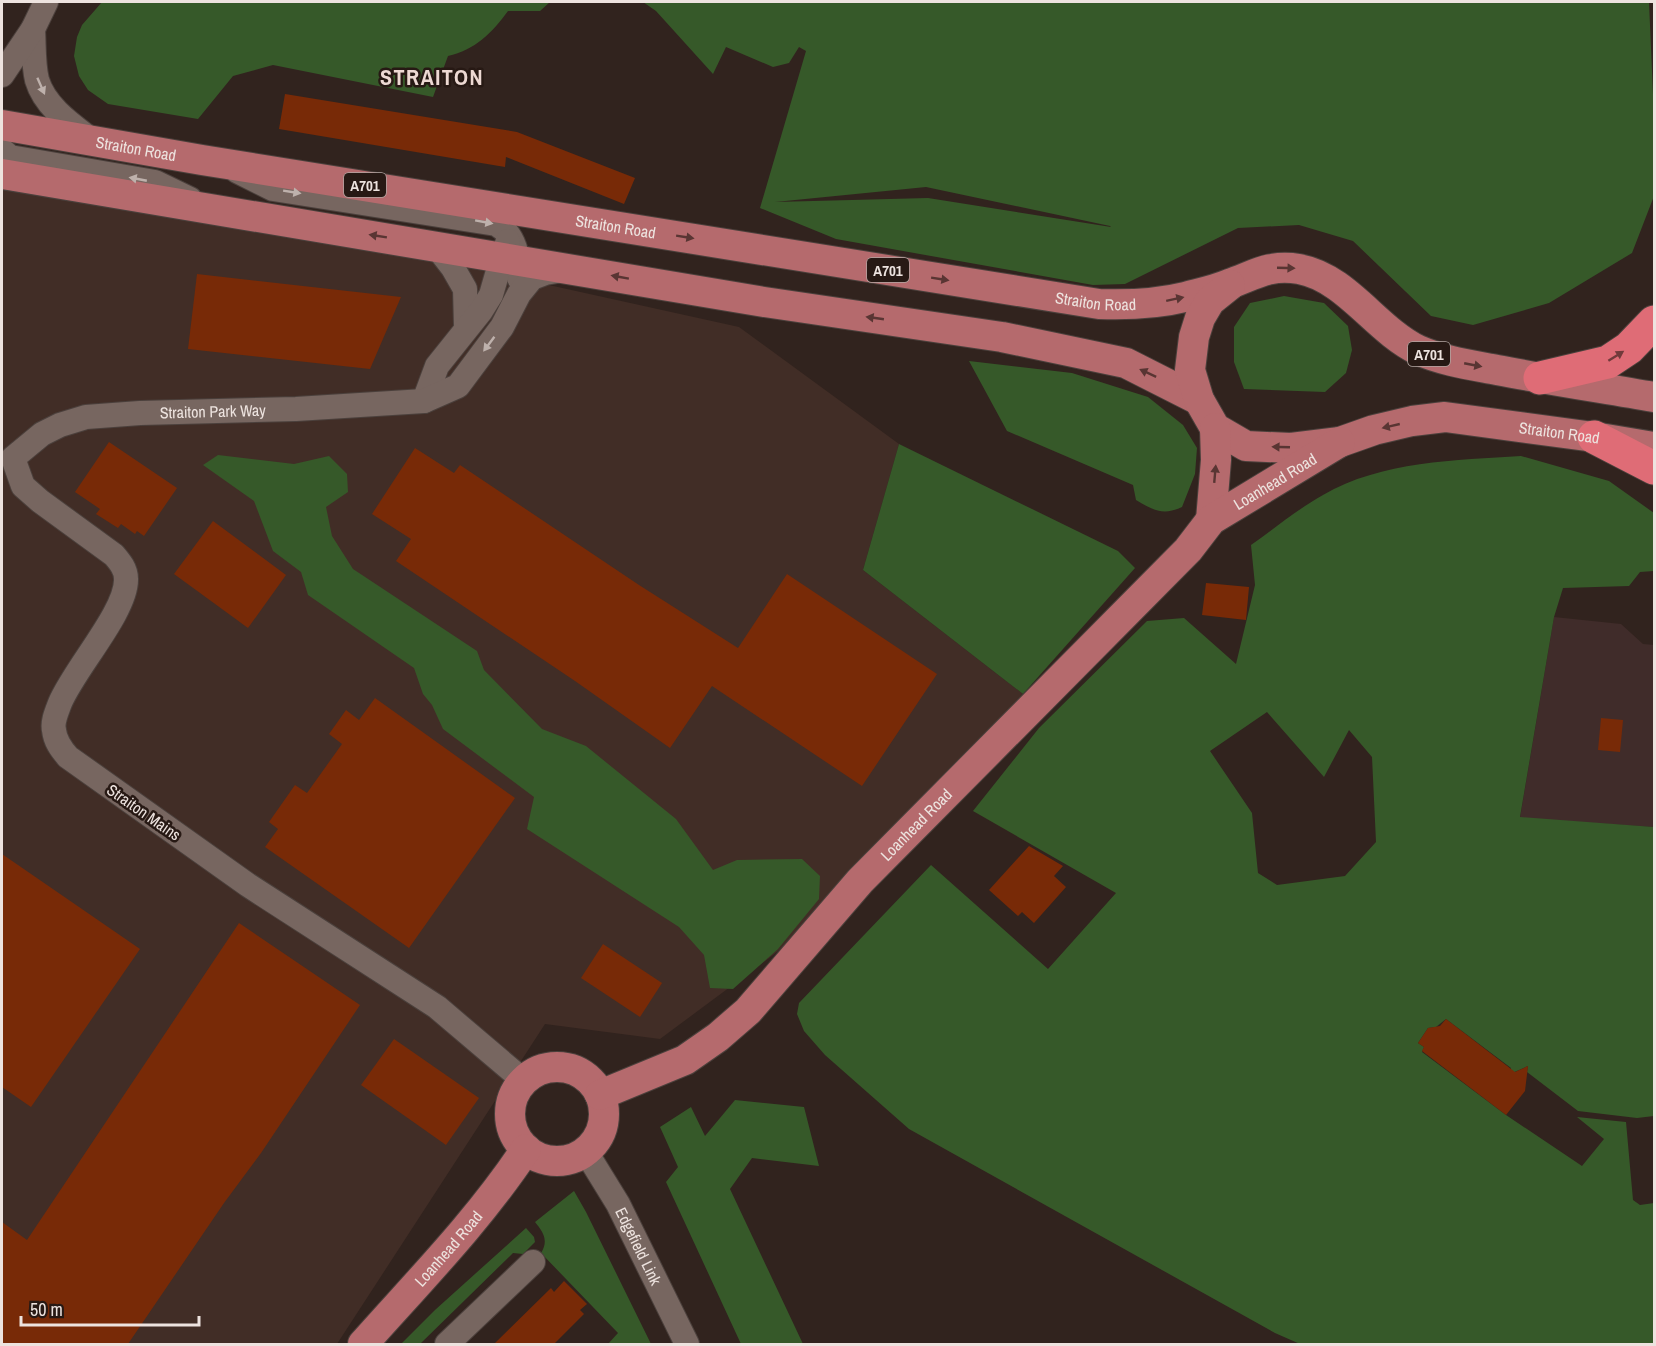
<svg xmlns="http://www.w3.org/2000/svg" width="1656" height="1346" viewBox="0 0 1656 1346" font-family="'Archivo Narrow',sans-serif">
	<style>
		.built { fill: #412d26 }
		.industrial { fill: #402c2a }
		.green { fill: #365929; fill-rule: evenodd }
		.building { fill: #782a07 }
		.lines { fill: none; stroke-linecap: round; stroke-linejoin: round }
		.minor-casing { stroke: #4b403c; stroke-width: 26 }
		.major-casing { stroke: #4b403c; stroke-width: 32 }
		.highway-casing { stroke: #4b403c; stroke-width: 35 }
		.minor { stroke: #776660; stroke-width: 24 }
		.major { stroke: #b56a6d; stroke-width: 30 }
		.highway { stroke: #df6c76; stroke-width: 33 }
		.oneway { fill: #beb1ac }
		.oneway2 { fill: #593533 }
		.oneway3 { fill: #713a3b }
		.labels { text-anchor: middle; dominant-baseline: central; stroke-width: 5; stroke-linejoin: round; paint-order: stroke }
		.shield { fill: #271914; stroke: #b2a6a2; stroke-width: 1.5 }
		.shield-label { font-size: 15px; font-weight: bold; fill: #ede3df }
		.street-label { font-size: 16px; fill: #ede3df; stroke: #271914 }
		.district-label { font-size: 22px; font-weight: bold; letter-spacing: 1.5px; fill: #edd9d3; stroke: #271914 }
	</style>
	<rect width="100%" height="100%" fill="#31231e"/>
	<polygon class="built" points="2,190 449,263 739,327 899,444 863,570 1023,694 792,941 660,1039 545,1024 337,1344 2,1344"/>
	<polygon class="industrial" points="1554,617 1621,624 1643,644 1654,645 1654,827 1520,818"/>
	<g class="green">
		<path d="M102 2H550L540 11H508C492 33 475 50 448 56L433 97 273 65 233 76 198 119 108 104 88 90 79 76 74 56 77 37 82 25Z"/>
		<path d="M643 2H1649L1654 117V196L1632 253 1549 303 1473 325 1431 316 1353 241 1299 225 1238 228 1125 284 1093 285 836 239 760 208 806 51 799 47 789 63 773 67 726 47 713 74 656 11ZM926 187 1110 226 1111 227 928 198 775 202Z"/>
		<polygon points="1284,296 1324,303 1348,326 1352,350 1346,373 1325,392 1244,389 1234,362 1234,327 1250,303"/>
		<path d="M969 361 1072 373 1148 397 1183 425 1197 448 1195 474 1182 507C1163 516 1153 510 1136 500L1133 485 1007 431Z"/>
		<polygon points="899,444 1118,551 1135,568 1023,694 863,570"/>
		<polygon points="218,455 294,464 329,456 347,474 348,492 326,507 332,536 353,569 477,651 484,670 542,729 586,746 676,819 713,870 737,860 802,859 820,876 819,899 778,949 733,989 710,988 704,955 679,927 527,829 534,797 443,729 432,705 423,694 414,668 308,595 301,572 273,551 254,501 203,465"/>
		<path d="M1521 456 1609 481 1654 513V571L1640 572 1629 586 1563 588 1554 617 1520 817 1654 827V1116L1637 1118 1578 1111 1527 1072 1528 1066 1510 1074 1511 1068 1446 1019 1436 1027 1428 1028 1418 1043 1424 1047 1422 1052 1506 1115 1582 1166 1604 1139 1577 1117 1626 1122 1633 1200 1640 1205 1654 1203V1344H1300L1275 1333 909 1129 825 1055 804 1031 797 1014 799 1003 931 865 1048 969 1116 893 973 811 1039 728 1147 621 1184 618 1236 664 1255 585 1251 545C1275 528 1298 509 1323 495 1381 461 1457 460 1521 456ZM1267 712 1324 777 1349 730 1372 757 1376 842 1345 876 1277 885 1258 873 1252 813 1210 751Z"/>
		<polygon points="735,1100 804,1107 819,1166 752,1158 730,1189 803,1344 741,1344 666,1182 678,1167 660,1127 691,1107 705,1136"/>
		<path d="M574 1191 586 1212 651 1344H608L618 1333 541 1253C549 1240 543 1232 535 1222Z"/>
		<polygon points="526,1228 534,1237 535,1242 523,1254 513,1253 420,1344 401,1344 435,1310"/>
	</g>
	<g class="building">
		<polygon points="285,94 517,132 635,178 624,204 506,157 505,167 279,129"/>
		<polygon points="197,274 401,297 370,369 188,349"/>
		<polygon points="109,442 177,488 144,536 137,531 135,534 121,524 118,528 96,514 100,509 75,492"/>
		<polygon points="415,448 454,473 460,465 639,585 738,648 787,574 937,674 862,786 712,686 670,748 575,681 396,561 411,539 372,514"/>
		<polygon points="213,521 286,575 248,628 174,574"/>
		<polygon points="1206,583 1249,587 1246,620 1202,615"/>
		<polygon points="375,698 515,798 409,948 265,847 278,829 269,822 295,785 307,793 342,744 329,734 346,710 359,720"/>
		<polygon points="1601,718 1623,720 1620,752 1598,750"/>
		<polygon points="1029,846 1063,866 1054,876 1066,887 1034,923 1022,912 1018,916 989,890"/>
		<polygon points="2,854 140,949 31,1107 2,1087"/>
		<polygon points="239,923 360,1005 261,1153 224,1203 128,1344 2,1344 2,1222 27,1240"/>
		<polygon points="603,944 662,983 640,1017 581,978"/>
		<polygon points="1446,1019 1515,1072 1528,1066 1525,1091 1506,1115 1422,1051 1424,1047 1418,1043 1428,1028 1440,1026"/>
		<polygon points="394,1039 479,1098 446,1145 361,1085"/>
		<polygon points="564,1281 587,1304 580,1310 584,1314 554,1344 494,1344 551,1288 554,1292"/>
	</g>
	<g class="lines">
		<g class="minor-casing">
			<g id="minor">
				<path d="M33 29C34 45 33 64 37 80 45 107 72 125 93 141"/>
				<polyline points="2,75 33,29 46,2"/>
				<polyline points="2,150 10,157 155,182 190,199"/>
				<path d="M237 171 273 189 496 224C515 234 519 257 519 278"/>
				<polyline points="436,246 453,268 465,289 466,327"/>
				<polyline points="424,401 437,366 481,311 491,295 502,257 508,241"/>
				<path id="s1" d="M524 1081 437 1007 248 885 68 757C61 749 55 741 54 730 52 722 57 711 60 703 74 669 127 611 126 579 126 569 120 562 114 555L40 501 23 486 13 458 42 434 60 425 86 417 140 413 296 409 424 401 458 386 502 327 519 294 532 278 545 273 563 270"/>
				<path id="s2" d="M586 1152 618 1204 687 1344"/>
				<polyline points="447,1344 533,1262"/>
			</g>
		</g>
		<g class="major-casing">
			<g id="major">
				<path id="s3" d="M2 125 202 160 1099 304C1129 305 1157 304 1185 297 1200 293 1215 290 1229 284 1255 275 1269 264 1299 269 1347 278 1375 329 1418 350 1443 361 1471 365 1497 370 1550 380 1602 388 1654 397"/>
				<polyline points="2,174 764,302 1002,337 1126,363 1199,400"/>
				<path id="s4" d="M1230 285 1210 301 1200 318 1194 337 1190 370 1199 400 1215 428 1246 446 1291 448 1340 442 1374 430 1412 421 1445 417 1594 437 1654 447"/>
				<polyline points="1211,520 1216,460 1215,428"/>
				<circle cx="557" cy="1114" r="47"/>
				<path id="s5" d="M600 1095 685 1060 718 1037 748 1011 860 881 1188 550 1211 520 1340 442"/>
				<path id="s6" d="M363 1344C419 1281 479 1220 526 1149"/>
			</g>
		</g>
		<g class="highway-casing">
			<g id="highway">
				<polyline points="1540,378 1608,362 1629,348 1654,322"/>
				<polyline points="1594,437 1654,468"/>
			</g>
		</g>
		<use href="#minor" class="minor"/>
		<use href="#major" class="major"/>
		<use href="#highway" class="highway"/>
	</g>
	<defs><path id="oneway-solid" d="M-6-.8H1V-3.2L6.5 0L1 3.2V.8H-6Z" transform="scale(1.5)"/></defs>
	<g class="oneway">
		<use href="#oneway-solid" transform="translate(41 86) rotate(66)"/>
		<use href="#oneway-solid" transform="translate(138 179) rotate(-169)"/>
		<use href="#oneway-solid" transform="translate(292 192) rotate(9)"/>
		<use href="#oneway-solid" transform="translate(484 222) rotate(10)"/>
		<use href="#oneway-solid" transform="translate(489 344) rotate(127)"/>
	</g>
	<g class="oneway2">
		<use href="#oneway-solid" transform="translate(378 236) rotate(-171)"/>
		<use href="#oneway-solid" transform="translate(685 237) rotate(9)"/>
		<use href="#oneway-solid" transform="translate(1286 268) rotate(2)"/>
		<use href="#oneway-solid" transform="translate(620 277) rotate(-170)"/>
		<use href="#oneway-solid" transform="translate(940 279) rotate(9)"/>
		<use href="#oneway-solid" transform="translate(1175 299) rotate(-12)"/>
		<use href="#oneway-solid" transform="translate(875 318) rotate(-172)"/>
		<use href="#oneway-solid" transform="translate(1473 365) rotate(11)"/>
		<use href="#oneway-solid" transform="translate(1148 373) rotate(-155)"/>
		<use href="#oneway-solid" transform="translate(1391 426) rotate(167)"/>
		<use href="#oneway-solid" transform="translate(1281 447) rotate(-178)"/>
		<use href="#oneway-solid" transform="translate(1215 474) rotate(-85)"/>
	</g>
	<use class="oneway3" href="#oneway-solid" transform="translate(1616 356) rotate(-32)"/>
	<g class="labels">
		<g class="shield">
			<rect x="344" y="173" width="42" height="24" rx="4.5"/>
			<rect x="867" y="258" width="42" height="24" rx="4.5"/>
			<rect x="1408" y="342" width="42" height="24" rx="4.5"/>
		</g>
		<g class="shield-label">
			<text x="365" y="185">A701</text>
			<text x="888" y="270">A701</text>
			<text x="1429" y="354">A701</text>
		</g>
		<g class="street-label">
			<text stroke="none"><textPath href="#s3" startOffset="136">Straiton Road</textPath></text>
			<text stroke="none"><textPath href="#s3" startOffset="622">Straiton Road</textPath></text>
			<text stroke="none"><textPath href="#s3" startOffset="1108">Straiton Road</textPath></text>
			<text stroke="none"><textPath href="#s1" startOffset="1144">Straiton Park Way</textPath></text>
			<text stroke="none"><textPath href="#s4" startOffset="516">Straiton Road</textPath></text>
			<text stroke="none"><textPath href="#s5" startOffset="922">Loanhead Road</textPath></text>
			<text transform="translate(144 812) rotate(35)">Straiton Mains</text>
			<text stroke="none"><textPath href="#s5" startOffset="423">Loanhead Road</textPath></text>
			<text stroke="none"><textPath href="#s2" startOffset="108">Edgefield Link</textPath></text>
			<text stroke="none"><textPath href="#s6" startOffset="128">Loanhead Road</textPath></text>
		</g>
		<g class="district-label">
			<text x="432" y="77">STRAITON</text>
		</g>
	</g>
	<rect width="1656" height="1346" fill="none" stroke="#ede3df" stroke-width="6"/>
	<path d="M21 1316v9h178v-9" fill="none" stroke="#ede3df" stroke-width="3"/>
	<text x="30" y="1316" font-size="18" fill="#ede3df" stroke="#271914" stroke-width="4.5" paint-order="stroke">50 m</text>
</svg>
